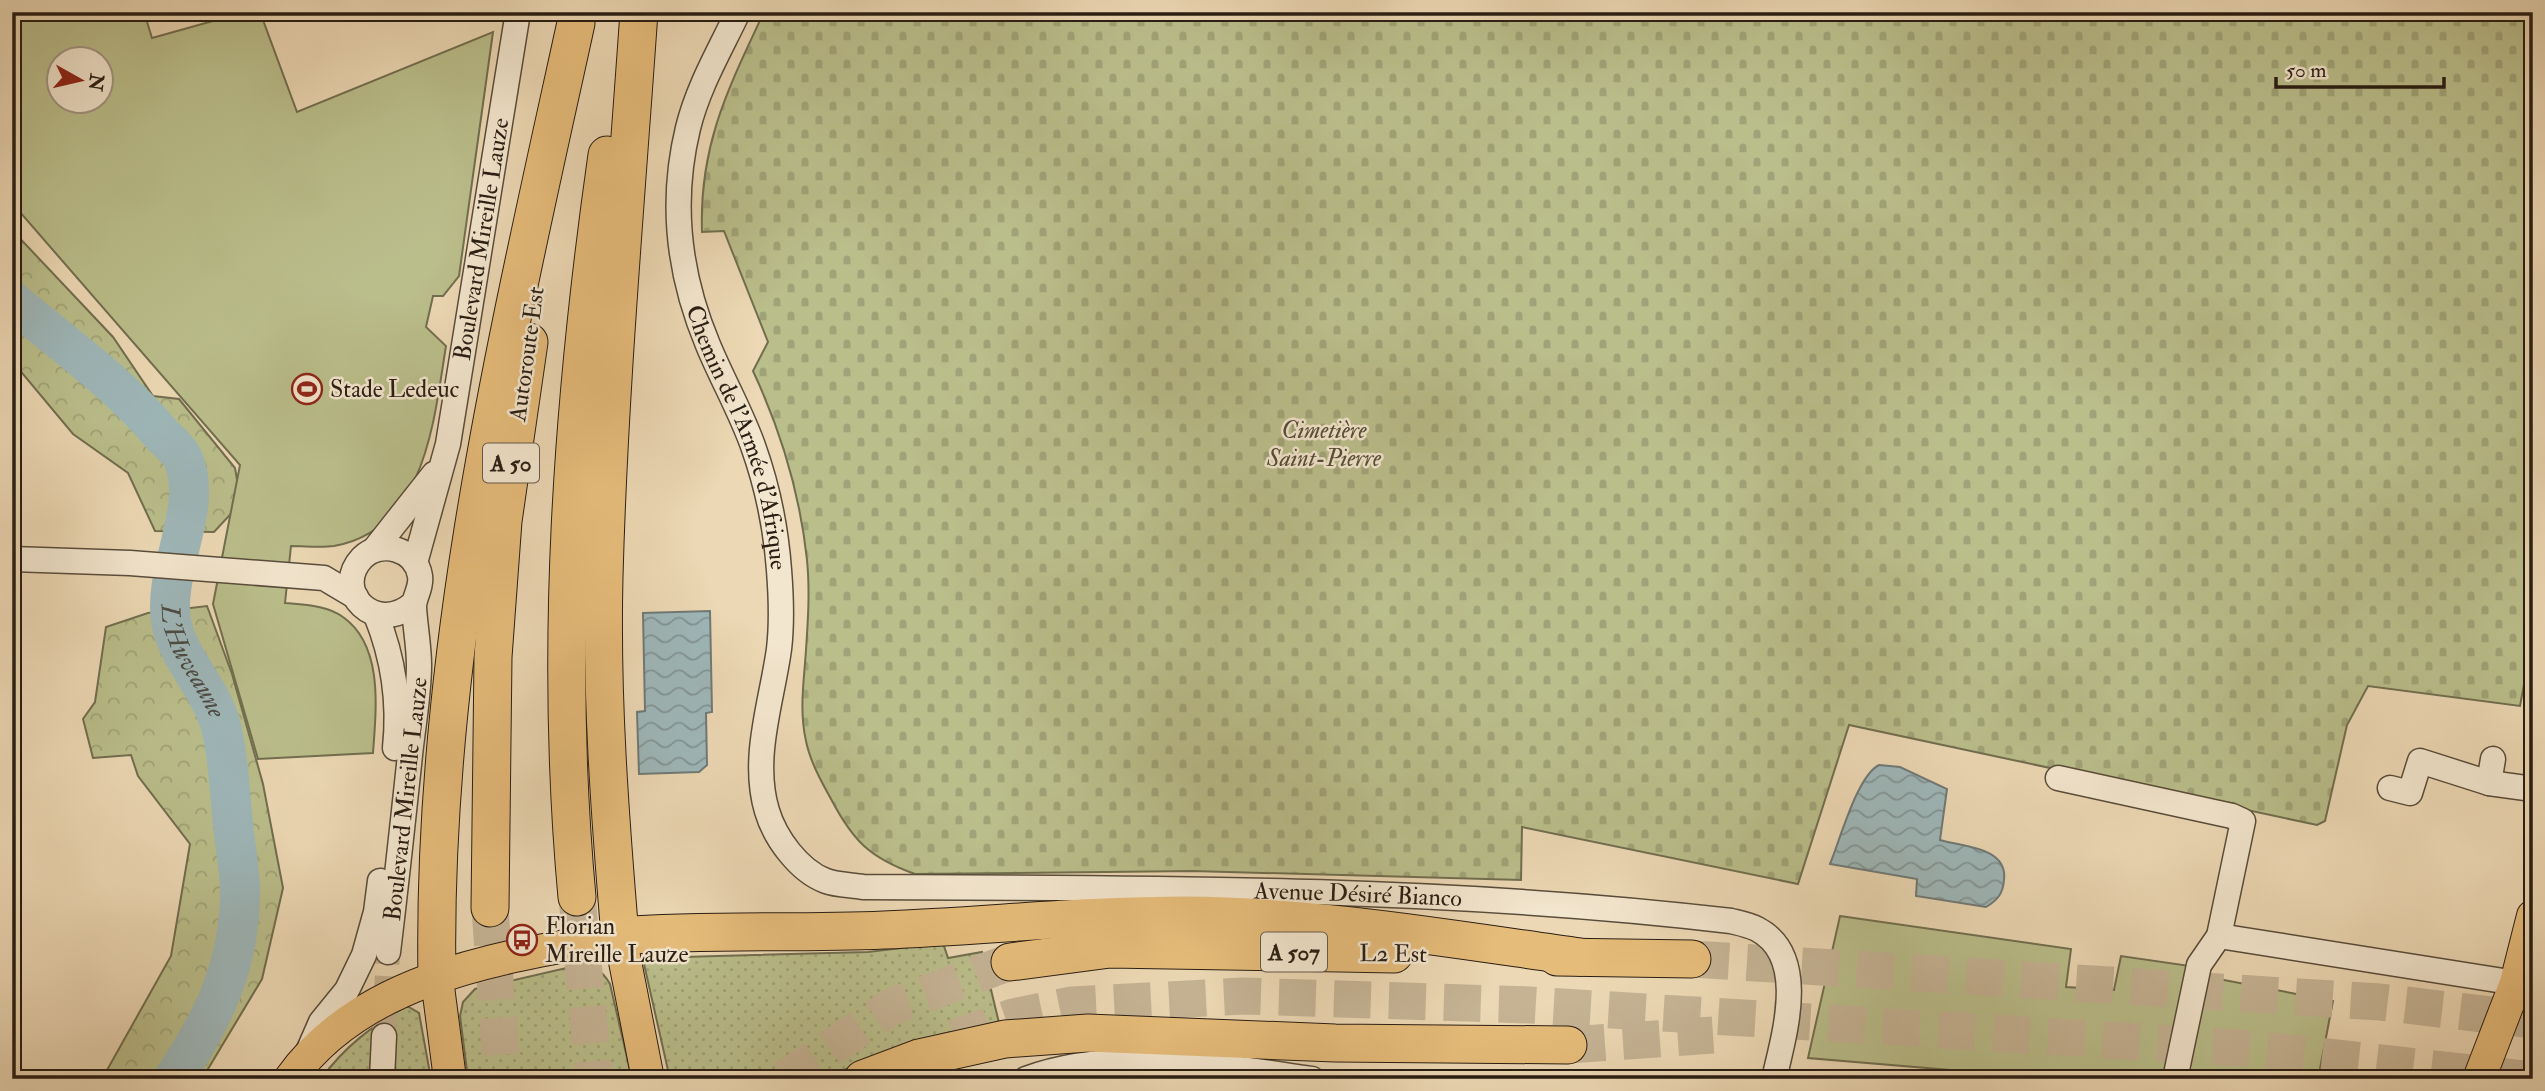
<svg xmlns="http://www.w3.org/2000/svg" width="2545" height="1091" viewBox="0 0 2545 1091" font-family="'IM FELL Double Pica',serif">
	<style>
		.grass { fill: url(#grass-dots); stroke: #716e4f; stroke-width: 2 }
		.forest { fill: url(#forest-crowns); stroke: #716e4f; stroke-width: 2 }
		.cemetery { fill: url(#cemetery-stones); stroke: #716e4f; stroke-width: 2 }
		.green { fill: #babe8b; stroke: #716e4f; stroke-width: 2; fill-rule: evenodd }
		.water { fill: url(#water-waves); stroke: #6f7977; stroke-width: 2 }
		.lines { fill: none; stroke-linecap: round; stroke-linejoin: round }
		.river { stroke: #9eb7b9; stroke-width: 40 }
		.minor-tunnel { stroke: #c5b394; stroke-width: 24; stroke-dasharray: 24 12; stroke-linecap: butt }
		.highway-tunnel { stroke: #c5b394; stroke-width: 37; stroke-dasharray: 37 18; stroke-linecap: butt }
		.minor-casing { stroke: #594c3b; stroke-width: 27 }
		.major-casing { stroke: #281d13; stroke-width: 34 }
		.highway-casing { stroke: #281d13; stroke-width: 39 }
		.minor { stroke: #f3e6ce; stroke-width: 24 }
		.major { stroke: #e6bc7a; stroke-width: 32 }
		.highway { stroke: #e6bc7a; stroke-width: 37 }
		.labels { text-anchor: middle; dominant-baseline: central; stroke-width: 5; stroke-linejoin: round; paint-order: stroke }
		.shield { fill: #f3e6ce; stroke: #65594b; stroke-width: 2 }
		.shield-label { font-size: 23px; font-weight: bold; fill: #281d13 }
		.street-label { font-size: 24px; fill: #281d13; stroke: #f3e6ce }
		.poi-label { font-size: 24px; fill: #281d13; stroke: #f3e6ce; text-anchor: start }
		.park-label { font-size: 24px; font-style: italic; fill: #544d37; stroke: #f3e6ce }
		.water-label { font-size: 26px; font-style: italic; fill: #4b4b45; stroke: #f3e6ce }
	</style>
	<defs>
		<pattern id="grass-dots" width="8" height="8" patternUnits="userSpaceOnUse" patternTransform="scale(1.75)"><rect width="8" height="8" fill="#babe8b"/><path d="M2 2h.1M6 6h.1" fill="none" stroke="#a0a377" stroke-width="1.8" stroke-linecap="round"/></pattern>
		<pattern id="forest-crowns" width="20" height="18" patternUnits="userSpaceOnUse" patternTransform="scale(1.75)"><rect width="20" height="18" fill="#babe8b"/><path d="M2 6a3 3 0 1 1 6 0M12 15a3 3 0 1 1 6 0" fill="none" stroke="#a0a377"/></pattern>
		<pattern id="cemetery-stones" width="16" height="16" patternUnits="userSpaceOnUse" patternTransform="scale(1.75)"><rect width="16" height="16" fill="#babe8b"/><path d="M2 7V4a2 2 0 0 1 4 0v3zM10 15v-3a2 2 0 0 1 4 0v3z" fill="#a0a377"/></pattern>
		<pattern id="water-waves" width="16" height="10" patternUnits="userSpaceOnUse" patternTransform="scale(1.75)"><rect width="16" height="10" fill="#9eb7b9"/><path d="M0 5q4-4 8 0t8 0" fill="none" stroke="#819495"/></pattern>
	</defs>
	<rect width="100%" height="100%" fill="#ecd8b4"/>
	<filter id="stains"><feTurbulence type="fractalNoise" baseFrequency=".00286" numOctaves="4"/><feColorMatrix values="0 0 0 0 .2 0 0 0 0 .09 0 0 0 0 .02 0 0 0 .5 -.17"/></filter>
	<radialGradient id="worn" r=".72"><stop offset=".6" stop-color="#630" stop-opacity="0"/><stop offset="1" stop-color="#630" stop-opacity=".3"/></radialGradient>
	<g class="grass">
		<polygon points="943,943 948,958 982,952 999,1023 942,1034 819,1079 670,1079 644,964 646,958 868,952"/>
		<path d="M575 966C592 966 601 968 610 984L632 1079H468L460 1016 463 1002 475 989Z"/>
		<path d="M407 1006 419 1013 431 1079H395L394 1029 373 1038 369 1079H321C345 1046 372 1026 407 1006Z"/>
	</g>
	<g class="forest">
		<polygon points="12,230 113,337 153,396 179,399 235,468 241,503 214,532 155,531 128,473 73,434 12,361"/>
		<polygon points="207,606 232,674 263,784 283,888 262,979 202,1079 102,1079 171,956 190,844 138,776 131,755 93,758 83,719 95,702 106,627 148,613"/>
	</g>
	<path class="cemetery" d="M764 12H2533V636L2520 706 2368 686 2347 725 2325 821 2317 825 1849 725 1798 884 1522 827 1521 880 1193 871 915 874C870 858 853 841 831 799 821 781 810 761 806 741 799 710 804 681 806 650 808 621 810 590 807 560 800 494 781 431 753 371L768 342 724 231 702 232C699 145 728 89 764 12Z"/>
	<g class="green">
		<path d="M12 12H144L152 38 245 12H260L297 112 493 32 459 276 443 296H433L426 327 446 346C434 419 426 530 334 546 320 548 305 546 291 546L285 603C304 605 327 605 343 617 384 646 376 710 373 753L258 759 213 604 240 465 12 203ZM60 60H102V102H60Z"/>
		<polygon points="1840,916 2071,949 2066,987 2114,990 2121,956 2190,966 2169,1079 2059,1079 1808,1058"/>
		<polygon points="2203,976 2333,1001 2318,1079 2187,1079"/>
	</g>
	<g class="water">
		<polygon points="710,611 712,712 706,713 707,765 699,772 639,774 637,712 645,711 643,613"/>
		<path d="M1879 765 1900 767 1947 789 1940 840C1964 847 2008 847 2004 880 2003 893 1998 900 1986 907L1916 896 1917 879 1830 864C1840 840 1857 776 1879 765Z"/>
	</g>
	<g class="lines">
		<path class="river" id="s1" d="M12 301C63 344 120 384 162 435 169 442 179 450 183 459 204 507 163 569 171 621 177 657 208 685 219 720 228 751 229 783 232 814 234 839 239 863 240 888 241 962 214 1019 173 1079"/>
		<polyline class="minor-tunnel" points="384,1036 388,952"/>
		<g class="highway-tunnel">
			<polyline points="577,897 594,1079"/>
			<polyline points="490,908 502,1079"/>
			<polyline points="1692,959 2380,1002 2533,1020"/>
			<polyline points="954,1038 1013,1017 1071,1005 1243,996 1530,1005 2256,1049 2524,1079"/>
			<polyline points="1568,1045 1713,1035"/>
			<polyline points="784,1079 893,1006 1010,962"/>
		</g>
		<g class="minor-casing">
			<g id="minor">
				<path id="s2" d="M738 12C720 50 698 87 688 128 670 202 679 276 708 345 722 379 741 412 753 446 767 485 776 529 779 570 781 595 782 624 779 649 772 701 751 758 767 811 775 838 799 871 826 881 837 885 852 885 863 887 1152 888 1443 887 1731 921 1739 923 1749 925 1757 929 1809 956 1784 1035 1774 1079"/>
				<polyline points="374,550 434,474"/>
				<polyline points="12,559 130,563 324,578 356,597"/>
				<path id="s3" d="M415 563 448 444 518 12"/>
				<path d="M376 615C393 657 400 702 395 748"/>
				<polyline points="2058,778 2232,816 2243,821 2219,936 2199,965 2175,1079"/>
				<polyline points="2489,783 2493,759"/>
				<polyline points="2390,788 2410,793 2420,761 2489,783 2533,789"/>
				<polyline points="2219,936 2516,983"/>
				<path id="s4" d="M388 952C396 886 403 821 410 755 413 726 419 695 419 665 419 646 415 626 414 607 414 596 422 588 420 576 416 549 381 539 362 558 331 591 376 637 414 603"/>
				<polyline points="307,1054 321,1022 347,990 364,955 376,912 380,881"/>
				<polyline points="382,1079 384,1036"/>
				<path d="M1026 1079C1115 1046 1220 1066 1312 1079"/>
			</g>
		</g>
		<g class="major-casing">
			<g id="major">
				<polyline points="437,979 450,1079"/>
				<path d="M290 1079C363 976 504 957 620 936L648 1079"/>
				<polyline points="2479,1079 2516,983 2533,916"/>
			</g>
		</g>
		<g class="highway-casing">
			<g id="highway">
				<path d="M639 12C626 200 609 389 604 577 601 697 610 816 620 936 708 929 796 934 884 930 985 926 1084 915 1185 915 1316 916 1451 939 1580 957"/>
				<path d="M577 897C554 649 572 401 607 155"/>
				<polyline points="490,908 493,657 503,521 529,342"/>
				<polyline points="1557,957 1692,959"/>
				<polyline points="1010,962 1110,949 1394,954"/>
				<path d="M437 979C431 654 507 338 576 23"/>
				<polyline points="863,1079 919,1058 1005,1039 1088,1033 1335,1043 1568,1045"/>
			</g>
		</g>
		<use href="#minor" class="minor"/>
		<use href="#major" class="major"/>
		<use href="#highway" class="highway"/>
	</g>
	<defs>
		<g id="stadium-ring" transform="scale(1.575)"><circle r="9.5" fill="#f3e6ce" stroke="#8f2418" stroke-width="1.5"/><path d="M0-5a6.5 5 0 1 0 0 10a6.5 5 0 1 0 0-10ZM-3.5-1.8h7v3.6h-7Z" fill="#8f2418"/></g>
		<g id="bus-ring" transform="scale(1.575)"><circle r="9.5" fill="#f3e6ce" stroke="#8f2418" stroke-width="1.5"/><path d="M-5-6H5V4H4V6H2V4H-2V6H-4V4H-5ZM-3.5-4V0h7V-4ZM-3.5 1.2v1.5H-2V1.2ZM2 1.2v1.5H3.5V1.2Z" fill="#8f2418"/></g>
	</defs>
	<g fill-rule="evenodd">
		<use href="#stadium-ring" x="307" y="389"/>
		<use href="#bus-ring" x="522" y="940"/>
	</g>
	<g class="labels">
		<g class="shield">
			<rect x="483" y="443.5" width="56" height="39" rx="5"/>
			<rect x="1261" y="932.5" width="66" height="39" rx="5"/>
		</g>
		<g class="shield-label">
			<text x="511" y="463">A 50</text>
			<text x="1294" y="952">A 507</text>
		</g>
		<g class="street-label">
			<text stroke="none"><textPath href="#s3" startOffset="331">Boulevard Mireille Lauze</textPath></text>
			<text transform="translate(527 354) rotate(-82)">Autoroute Est</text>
			<text stroke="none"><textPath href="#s2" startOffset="446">Chemin de l'Armée d'Afrique</textPath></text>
			<text stroke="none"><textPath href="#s4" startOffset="154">Boulevard Mireille Lauze</textPath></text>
			<text stroke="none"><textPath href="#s2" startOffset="1456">Avenue Désiré Bianco</textPath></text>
			<text transform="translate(1393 954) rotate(1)">L2 Est</text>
		</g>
		<g class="poi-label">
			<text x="330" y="389">Stade Ledeuc</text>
			<text x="545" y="926">Florian<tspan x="545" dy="28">Mireille Lauze</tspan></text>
		</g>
		<g class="park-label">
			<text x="1324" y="430">Cimetière<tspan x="1324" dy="28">Saint-Pierre</tspan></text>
		</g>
		<g class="water-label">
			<text stroke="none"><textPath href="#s1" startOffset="443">L'Huveaune</textPath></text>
		</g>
	</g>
	<rect width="2545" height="1091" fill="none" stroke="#ecd8b4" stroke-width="42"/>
	<rect x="14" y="14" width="2517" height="1063" fill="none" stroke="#281d13" stroke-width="3.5"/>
	<rect x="21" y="21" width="2503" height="1049" fill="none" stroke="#281d13" stroke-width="2"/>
	<g transform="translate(80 80) rotate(98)"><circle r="33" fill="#f3e6ce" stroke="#a29683" stroke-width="2"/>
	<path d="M0-5L12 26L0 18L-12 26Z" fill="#8f2418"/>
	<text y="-10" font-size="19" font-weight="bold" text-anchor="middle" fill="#281d13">N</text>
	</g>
	<path d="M2276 77v10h168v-10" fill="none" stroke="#281d13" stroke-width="3.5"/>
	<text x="2286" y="77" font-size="21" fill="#281d13" stroke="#f3e6ce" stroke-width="5" paint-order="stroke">50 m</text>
	<rect width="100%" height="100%" filter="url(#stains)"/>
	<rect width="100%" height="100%" fill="url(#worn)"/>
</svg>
